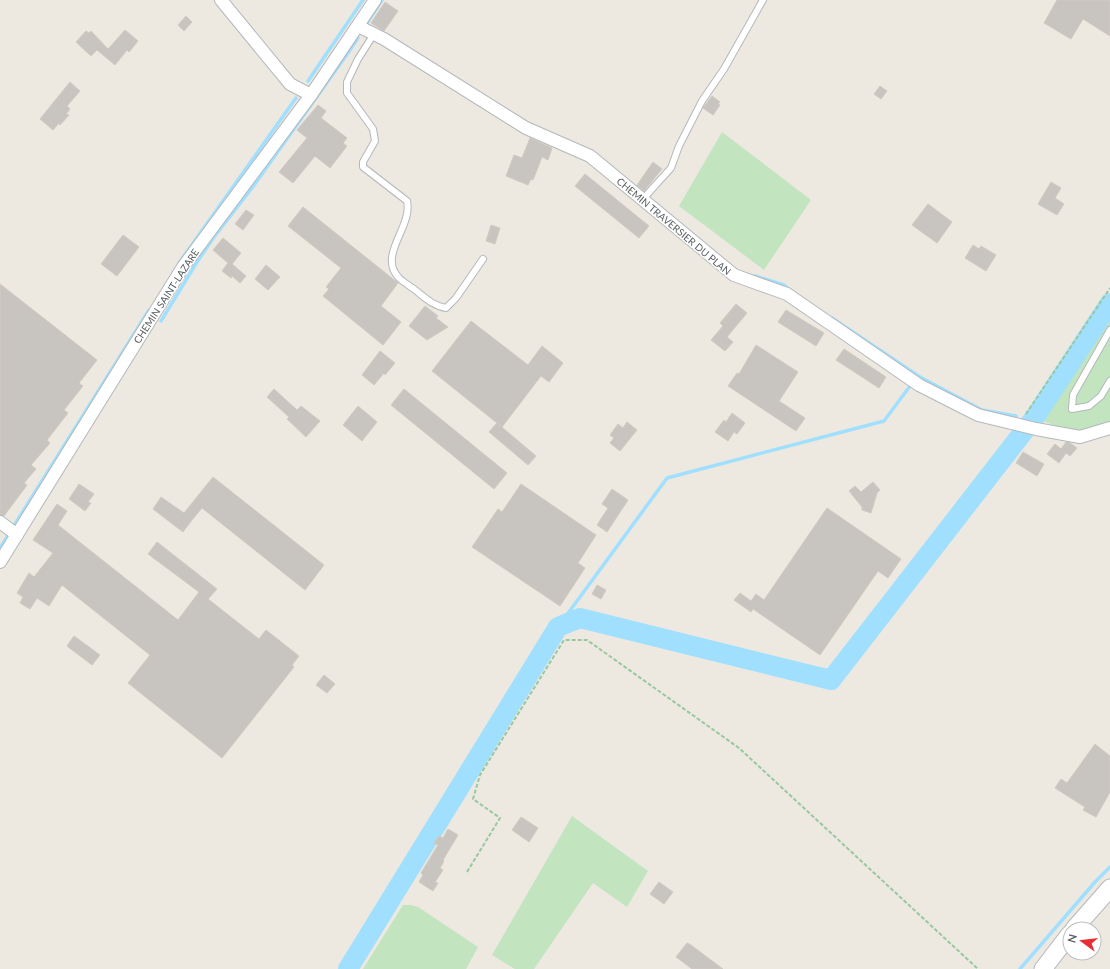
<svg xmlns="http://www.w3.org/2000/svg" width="1110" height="969" viewBox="0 0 1110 969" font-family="Lato,sans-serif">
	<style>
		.green { fill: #c2e4be }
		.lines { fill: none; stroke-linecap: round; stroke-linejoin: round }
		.stream { stroke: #a0e0fe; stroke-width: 3.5 }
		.river { stroke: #a0e0fe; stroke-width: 20 }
		.building { fill: #c8c4bf; stroke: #d1cac0 }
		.lane-casing { stroke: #b4b8bc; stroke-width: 8 }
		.street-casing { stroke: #b4b8bc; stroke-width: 14 }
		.secondary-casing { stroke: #b3b8bc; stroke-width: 19 }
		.path { stroke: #98c8a0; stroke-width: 2; stroke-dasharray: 4 2; stroke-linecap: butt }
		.lane { stroke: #fff; stroke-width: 6 }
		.street { stroke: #fff; stroke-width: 12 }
		.secondary { stroke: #fff; stroke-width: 17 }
		.labels { text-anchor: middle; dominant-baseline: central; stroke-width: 3; stroke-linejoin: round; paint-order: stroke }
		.street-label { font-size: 10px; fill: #5a5f62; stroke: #fff }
	</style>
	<rect width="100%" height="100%" fill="#ede9e1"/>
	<g class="green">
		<polygon points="722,132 811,200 764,270 679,206"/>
		<polygon points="1110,316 1110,423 1082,432 1065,430 1041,420"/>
		<polygon points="572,816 648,871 627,907 593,883 534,969 515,969 492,955"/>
		<polygon points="403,905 411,905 418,907 478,947 466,969 363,969"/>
	</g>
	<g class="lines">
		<g class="stream">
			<polyline points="367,23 382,0"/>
			<polyline points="308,81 363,0"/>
			<polyline points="179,263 296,98"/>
			<polyline points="755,276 784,285 790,290"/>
			<polyline points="832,318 920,377 982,410 1016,416"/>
			<polyline points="161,321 197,262 214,237 252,188 348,53 358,38"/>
			<polyline points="0,548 149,310"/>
			<polyline points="558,627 667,478 884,421 910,386"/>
			<polyline points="1020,969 1095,882 1110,867"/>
		</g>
		<polyline class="river" points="348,969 558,627 580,618 831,680 1035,417 1110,303"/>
	</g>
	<g class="building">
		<polygon points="1057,0 1110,0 1110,36 1083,19 1071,39 1044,23"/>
		<polygon points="385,2 398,11 384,31 371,23"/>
		<polygon points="186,16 192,22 184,31 178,25"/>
		<polygon points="125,30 138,41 129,52 127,50 115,65 97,50 91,56 76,42 86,31 89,33 91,31 108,49"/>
		<polygon points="70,82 80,91 67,106 70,109 66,114 69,115 60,125 59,123 53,130 40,119"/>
		<polygon points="880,86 887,91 881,99 874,94"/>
		<polygon points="712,96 720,102 718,104 720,105 713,115 703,108"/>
		<polygon points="318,105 326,111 321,118 347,138 343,143 347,146 330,168 315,156 293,183 279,172 307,138 297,130"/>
		<polygon points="530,138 552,148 548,160 542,157 533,180 531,179 528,185 506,176 514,155 522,158"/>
		<polygon points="653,162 662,169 644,191 637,185"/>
		<polygon points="585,174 649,226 639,238 575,186"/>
		<polygon points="1051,182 1061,188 1055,198 1064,204 1057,215 1038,204"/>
		<polygon points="928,204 952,222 937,243 912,225"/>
		<polygon points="303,207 398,283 381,306 401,322 383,345 323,296 329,289 326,287 341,268 288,226"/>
		<polygon points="246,210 254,215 243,230 235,224"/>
		<polygon points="491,225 500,228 495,244 486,241"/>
		<polygon points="123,235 139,247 117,276 101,264"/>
		<polygon points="223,238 241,253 232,264 246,276 240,283 232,276 231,278 222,271 228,263 213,250"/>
		<polygon points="973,245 979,249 981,246 996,255 986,271 965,258"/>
		<polygon points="266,265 280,277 268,290 255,279"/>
		<polygon points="0,284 97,360 79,383 83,386 64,410 68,413 47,440 50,443 31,465 36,469 24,483 27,485 4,516 0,515"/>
		<polygon points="736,304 747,313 727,337 733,342 725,351 711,340 723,326 720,323"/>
		<polygon points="425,306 438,316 436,318 448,327 427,340 409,326"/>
		<polygon points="786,310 824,333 816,346 778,322"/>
		<polygon points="471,321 528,365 542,346 563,363 549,382 541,376 502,427 497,423 536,456 528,465 489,432 497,423 432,371"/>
		<polygon points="756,345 798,372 779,401 805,418 796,431 728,386 737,373 739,374"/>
		<polygon points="844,349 886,377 879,388 836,360"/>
		<polygon points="380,351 395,363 385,375 384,373 374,385 362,375"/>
		<polygon points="274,389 297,410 301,406 320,421 306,437 287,419 289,417 267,397"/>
		<polygon points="404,389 507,473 494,489 391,405"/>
		<polygon points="358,406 377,422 362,441 343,425"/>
		<polygon points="732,413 745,423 737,434 734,432 728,441 715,432 724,420 726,422"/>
		<polygon points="627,422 637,430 620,451 610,443 614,438 610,435 618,424 623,428"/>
		<polygon points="1066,442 1070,443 1077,448 1070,456 1066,453 1059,463 1047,454 1055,444 1061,449"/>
		<polygon points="1023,452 1044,464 1037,476 1016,463"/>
		<polygon points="213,477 324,565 305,590 202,508 192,520 183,532 153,509 161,497 184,513"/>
		<polygon points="873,482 880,490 877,493 871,513 862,510 862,507 849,491 855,486 861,492"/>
		<polygon points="79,484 94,494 88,502 91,503 85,511 69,499"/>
		<polygon points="521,484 596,535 578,563 585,568 560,606 472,547 498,509 502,512"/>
		<polygon points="612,489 628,500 607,532 597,525 608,508 602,504"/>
		<polygon points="57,504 67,511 58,525 178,620 199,592 148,554 157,542 217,589 208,599 259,639 266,630 299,656 292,665 294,667 222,758 128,683 150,655 62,585 49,606 37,598 30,609 20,603 23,597 17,593 29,573 34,577 53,553 33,540"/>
		<polygon points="827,508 901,559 888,578 878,571 820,655 753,609 751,612 734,600 740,593 751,601 756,594 764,600"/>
		<polygon points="597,585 606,590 601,599 592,594"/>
		<polygon points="74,636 100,655 92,665 67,646"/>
		<polygon points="324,675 335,684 327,693 316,685"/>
		<polygon points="1095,744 1110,756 1110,792 1096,817 1083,810 1085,807 1055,788 1061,779 1067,783"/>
		<polygon points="521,817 538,828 529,842 512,830"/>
		<polygon points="448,829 458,835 443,860 444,861 440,868 443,870 435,882 438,883 433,891 419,882 423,875 421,873 438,845 434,843 439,836 443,838"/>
		<polygon points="659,882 673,892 664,904 650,894"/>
		<polygon points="687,943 691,945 723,969 692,969 676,957"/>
	</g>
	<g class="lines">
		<g class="lane-casing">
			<g id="lane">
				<path d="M374 34 358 59 347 82V93L373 129 375 141 363 162V167L407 201C413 227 377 255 399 278 403 282 410 286 414 289 424 297 433 306 446 308L456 298 483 259"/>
				<polyline points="642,200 671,168 679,146 702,101 724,69 763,0"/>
				<polyline points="1110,330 1073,395 1072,409 1089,406 1101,396 1110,381"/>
			</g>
		</g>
		<g class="street-casing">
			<g id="street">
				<polyline points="221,0 290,84 311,95"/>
				<polyline points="358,26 384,39 526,128 590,156 734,275 787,294 919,385 978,415 1036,429 1080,437 1110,428"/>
				<polyline points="0,522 17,535"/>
				<polyline points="0,562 183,267 311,95 375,0"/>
			</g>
		</g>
		<g class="secondary-casing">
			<g id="secondary">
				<polyline points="1074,929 1110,888"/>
				<polyline points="1043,969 1070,934"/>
			</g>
		</g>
		<g class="path">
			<polyline points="1026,414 1110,288"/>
			<polyline points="467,872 500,818 473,799 480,775 564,640 587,640 739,748 978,969"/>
		</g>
		<use href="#lane" class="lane"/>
		<use href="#street" class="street"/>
		<use href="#secondary" class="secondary"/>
	</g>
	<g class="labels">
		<g class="street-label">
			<text transform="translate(674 226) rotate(40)">CHEMIN TRAVERSIER DU PLAN</text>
			<text transform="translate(166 296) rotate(-57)">CHEMIN SAINT-LAZARE</text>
		</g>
	</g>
	<g transform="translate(1082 941) rotate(285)"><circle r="19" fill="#ffffff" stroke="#bdbfc0"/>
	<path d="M0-3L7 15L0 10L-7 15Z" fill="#e72e35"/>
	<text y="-6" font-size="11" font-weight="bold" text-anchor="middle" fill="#5a5f62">N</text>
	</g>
</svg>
